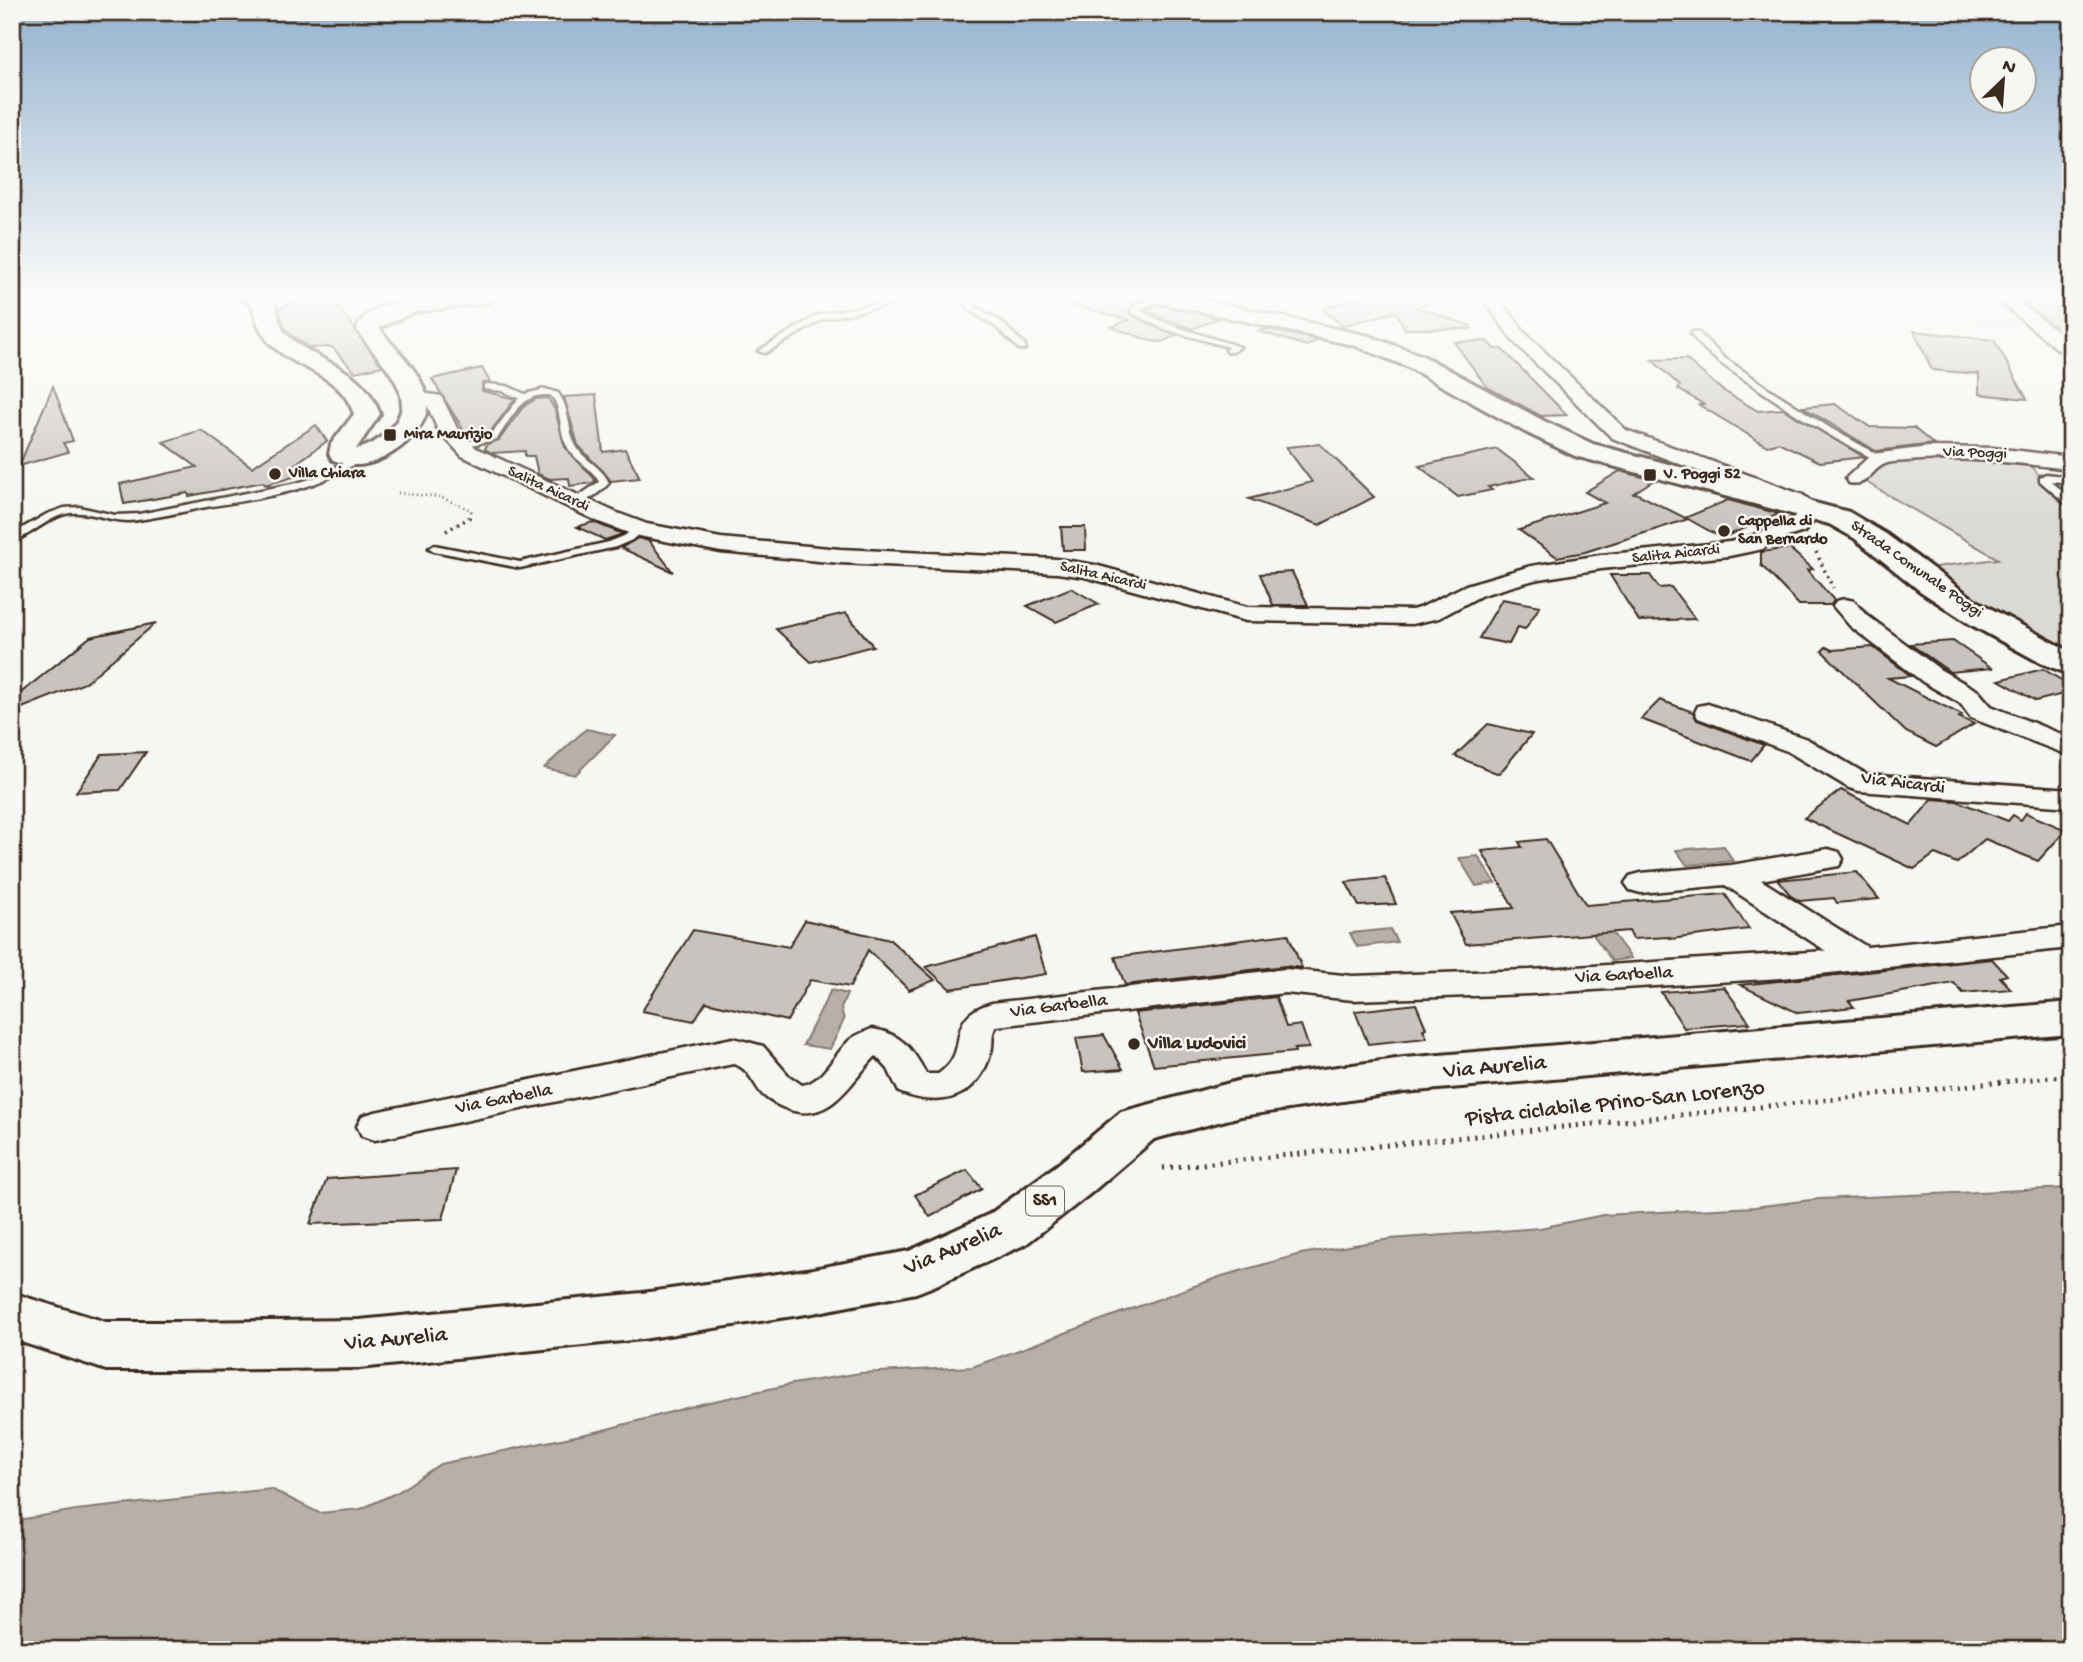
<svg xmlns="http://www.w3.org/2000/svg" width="2083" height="1662" viewBox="0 0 2083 1662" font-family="'Gochi Hand',sans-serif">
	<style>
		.built { fill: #e8e7e2 }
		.green { fill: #dad9d3; stroke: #8a8278; stroke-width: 2 }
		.water { fill: #b6b0a9; stroke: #857a71; stroke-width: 2 }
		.building { fill: #c8c3be; stroke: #3b2a1e; stroke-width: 2 }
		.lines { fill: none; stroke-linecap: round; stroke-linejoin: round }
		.lane-casing { stroke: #3b2a1e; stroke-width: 5 }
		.street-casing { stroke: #3b2a1e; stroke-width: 5 }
		.secondary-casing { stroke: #3b2a1e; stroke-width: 6 }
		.primary-casing { stroke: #3b2a1e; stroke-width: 6 }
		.path-far2 { stroke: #3b2a1e; stroke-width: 2.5; stroke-dasharray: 1 3.5; stroke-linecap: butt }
		.path-far1 { stroke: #3b2a1e; stroke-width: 3.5; stroke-dasharray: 2 4.5; stroke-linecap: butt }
		.path { stroke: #3b2a1e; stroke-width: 5; stroke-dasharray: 2 6; stroke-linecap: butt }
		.lane { fill: #f6f6f2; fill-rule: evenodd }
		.street { fill: #f6f6f2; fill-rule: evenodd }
		.secondary { fill: #f6f6f2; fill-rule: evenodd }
		.primary { fill: #f6f6f2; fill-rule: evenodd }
		.poi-dot { fill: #3b2a1e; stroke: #f6f6f2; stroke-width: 2.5 }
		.labels { text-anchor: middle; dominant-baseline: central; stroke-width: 5; stroke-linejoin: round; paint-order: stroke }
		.far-poi-label { font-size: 16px; font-weight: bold; fill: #3b2a1e; stroke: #f6f6f2; text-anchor: start }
		.far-street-label { font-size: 16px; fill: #3b2a1e; stroke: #f6f6f2 }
		.shield { fill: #f6f6f2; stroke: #73675e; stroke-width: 2 }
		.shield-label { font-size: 18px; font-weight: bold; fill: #3b2a1e }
		.street-label { font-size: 19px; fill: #3b2a1e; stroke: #f6f6f2 }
		.poi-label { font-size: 19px; font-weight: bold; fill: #3b2a1e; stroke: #f6f6f2; text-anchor: start }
		.near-street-label { font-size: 23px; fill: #3b2a1e; stroke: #f6f6f2 }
	</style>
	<rect width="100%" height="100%" fill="#f6f6f2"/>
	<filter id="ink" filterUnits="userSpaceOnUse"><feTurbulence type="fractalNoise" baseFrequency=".0143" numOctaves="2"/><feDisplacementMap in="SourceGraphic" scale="14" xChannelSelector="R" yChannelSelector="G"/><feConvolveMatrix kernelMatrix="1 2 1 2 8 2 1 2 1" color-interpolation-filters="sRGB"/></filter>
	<g filter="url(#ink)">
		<polygon class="built" points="1940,308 2009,308 2033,327 1954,323"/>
		<polygon class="green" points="1907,456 2027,460 2038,474 2071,479 2071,656 1919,569 1998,559 1864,481 1874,467"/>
		<g class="water">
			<polygon points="2016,296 2071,296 2071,340"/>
			<polygon points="586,729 615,735 575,775 544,768"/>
			<polygon points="1724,846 1733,861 1687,865 1676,850"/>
			<polygon points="1478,856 1495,883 1476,886 1459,858"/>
			<polygon points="1602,919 1631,958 1612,961 1584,922"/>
			<polygon points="1390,929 1397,942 1357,947 1350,933"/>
			<polygon points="831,990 847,994 841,1008 844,1020 830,1049 803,1045"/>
			<polygon points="2071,1188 2071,1650 12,1650 12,1521 76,1510 271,1489 319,1513 361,1509 398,1492 440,1464 600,1431 701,1404 792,1384 861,1373 972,1367 1222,1276 1301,1254 1390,1239 1540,1228 1603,1215 1754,1207 1819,1199"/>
		</g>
		<g class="building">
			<polygon points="304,296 332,298 382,366 355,372 332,347 310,348 291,335 284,326 279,309"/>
			<polygon points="1069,296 1145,298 1135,302 1129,311 1130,314 1163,331 1177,335 1162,342 1151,341 1111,327 1129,320 1068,304"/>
			<polygon points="1361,296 1425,296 1426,304 1416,307 1471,326 1471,329 1405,329 1396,312 1342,326 1323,309"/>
			<polygon points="1157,305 1206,315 1217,319 1192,329 1144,310"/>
			<polygon points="1266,329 1318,340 1307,346 1258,331"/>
			<polygon points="1914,331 1994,340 2027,399 1979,394 1979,374 1932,370"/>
			<polygon points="1487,341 1494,349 1502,349 1567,415 1541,416 1487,387 1454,342"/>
			<polygon points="1686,359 1722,390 1758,411 1783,409 1864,457 1820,462 1778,442 1767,446 1699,405 1703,404 1678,389 1680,386 1652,360"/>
			<polygon points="482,368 490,382 482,383 482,391 515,399 490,432 464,431 432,379"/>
			<polygon points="53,386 73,441 63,443 68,452 19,466"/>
			<polygon points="596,395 603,452 625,449 640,478 611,481 578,445 564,397"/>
			<polygon points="548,398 555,410 565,447 594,478 595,481 593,483 570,486 569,478 550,479 538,474 534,456 525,456 525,451 492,453 485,449 487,444 499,440 523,407 536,399"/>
			<polygon points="1835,404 1870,427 1914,428 1933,444 1876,451 1803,407"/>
			<polygon points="316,425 327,441 290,468 297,476 265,485 263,482 189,496 188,493 124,504 120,484 197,467 163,442 201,430 252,467"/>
			<polygon points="1320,444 1374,497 1320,525 1249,499 1312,482 1286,447"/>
			<polygon points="1497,449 1534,477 1488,487 1492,490 1458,497 1419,466"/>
			<polygon points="1620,471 1654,480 1632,494 1636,493 1685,518 1728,500 1779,514 1722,538 1688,519 1585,552 1557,557 1519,530 1605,503 1585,492"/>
			<polygon points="593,522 623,534 605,540 577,527"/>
			<polygon points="1061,527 1085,527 1086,550 1063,550"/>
			<polygon points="638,538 649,541 673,572 621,548"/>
			<polygon points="1789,548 1813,569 1807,570 1834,600 1831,605 1799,605 1761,565 1761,552"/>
			<polygon points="1292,572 1308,605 1273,605 1260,574"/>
			<polygon points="1610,575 1650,575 1659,588 1671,587 1695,619 1639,621"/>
			<polygon points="1071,588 1099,604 1056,622 1027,606"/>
			<polygon points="1502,599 1540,606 1525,629 1518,627 1509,644 1479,638"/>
			<polygon points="846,613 873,646 811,662 776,629"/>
			<polygon points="156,623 85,683 12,712 12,700 90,637"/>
			<polygon points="1953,641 1992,668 1950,672 1910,644"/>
			<polygon points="1826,647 1832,650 1873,647 1911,676 1888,678 1962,715 1959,717 1974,724 1936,747 1906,732 1822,651"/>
			<polygon points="2043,669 2071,686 2071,692 2036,701 1999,680"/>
			<polygon points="1660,700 1693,712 1697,720 1764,745 1751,761 1641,719"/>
			<polygon points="1488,724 1532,734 1499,774 1455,756"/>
			<polygon points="146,752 120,790 76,792 102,754"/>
			<polygon points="1841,790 1911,825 1932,799 1957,801 2008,821 2013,815 2021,820 2026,813 2066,830 2038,861 1985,839 1957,863 1935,854 1914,869 1804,818"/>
			<polygon points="1546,839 1586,905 1725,894 1749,929 1671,939 1669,937 1633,939 1629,931 1466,944 1450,913 1514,908 1482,851 1522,847 1519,842"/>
			<polygon points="1857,872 1879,899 1837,903 1834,898 1800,901 1791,896 1778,880"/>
			<polygon points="1385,878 1396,904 1359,906 1346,882"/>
			<polygon points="805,920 890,940 935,980 909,990 868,950 850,987 810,980 787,1021 706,1002 694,1021 642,1011 693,930 789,947"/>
			<polygon points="1288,934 1302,968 1285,966 1125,985 1115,957"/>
			<polygon points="1035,937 1046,974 950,989 926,967"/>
			<polygon points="1992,959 2007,975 2000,977 2011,989 1963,993 1954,983 1849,1001 1854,1007 1798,1013 1740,985"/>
			<polygon points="1724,987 1750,1023 1684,1028 1661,992"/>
			<polygon points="1276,997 1286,1027 1301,1025 1309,1048 1294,1049 1295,1052 1154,1066 1135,1013"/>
			<polygon points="1416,1004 1426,1028 1423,1029 1427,1038 1368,1044 1355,1011"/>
			<polygon points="1104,1035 1123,1069 1083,1072 1076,1038"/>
			<polygon points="456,1170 443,1219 310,1224 327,1179"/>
			<polygon points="967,1170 982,1189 930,1217 915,1195"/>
		</g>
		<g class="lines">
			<g class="lane-casing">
				<g id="lane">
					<polygon points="917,296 932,296 823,319 765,353 758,351 818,315"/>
					<polygon points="960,296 968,296 976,307 1000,321 1025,345 1025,349 1019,349 994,325 970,311"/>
					<polygon points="1161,296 1169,297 1143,307 1140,311 1170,325 1240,347 1233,352 1227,352 1226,350 1228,347 1164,329 1131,312 1137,303"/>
					<path d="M1692 332H1698L1723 357 1768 388 1832 429 1884 458 1876 460C1833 439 1793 413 1754 386 1731 371 1708 356 1691 334Z"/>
					<path d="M487 384 507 386 525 394 545 389 558 393C570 408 567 429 576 446 584 461 602 466 609 483 600 493 588 501 575 505L570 502 599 482C592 467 574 461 567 446 559 432 562 411 553 398 550 394 548 395 543 395 520 396 508 423 497 439L459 448V444L491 435 519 398 502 391 484 389V385Z"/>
					<path d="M358 455 363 458 361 460C315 492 260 498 206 507 181 512 156 518 130 521 109 522 86 509 65 514 46 519 31 535 12 542V534L47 514 64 508 79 507 115 515 139 514 297 483 319 476Z"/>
					<polygon points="2046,474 2071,477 2071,483 2051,481 2071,499 2071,508 2040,481 2040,477"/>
					<polygon points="638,526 642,527 642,531 632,540 616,547 520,568 434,551 429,548 434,545 520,562 609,542 624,536"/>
				</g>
			</g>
			<g class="street-casing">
				<g id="street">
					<path d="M1481 296H1497L1525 333 1626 430 1803 495 1817 507V518L1804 532 1771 542 1763 549 1729 556 1601 569 1534 580 1482 595 1439 618 1412 624 1246 621 1085 577 1057 573 840 563 721 552 634 535 599 522 462 456 438 430 427 405 409 402 406 398 416 392 441 396 457 428 476 448 615 512 647 524 721 538 840 549 1057 559 1095 565 1247 607 1412 610 1422 607 1466 585 1531 566 1601 555 1729 542C1742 540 1785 525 1795 516V510L1787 505 1612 438 1513 341Z"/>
					<polygon points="1993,296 2011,296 2071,342 2071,356 2065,355"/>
					<path d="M1929 447 1994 448 2071 457V469C2016 463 1962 456 1907 461 1901 462 1891 461 1885 464 1870 470 1869 487 1849 483L1846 478 1872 454Z"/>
					<polygon points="1845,599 1854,601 1868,616 1941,670 1978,691 1991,706 2071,738 2071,756 1971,718 1960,703 1923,682 1850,626 1833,606 1836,601"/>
					<polygon points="1708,704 1807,739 1866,774 2071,789 2071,807 1859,791 1849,788 1787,751 1698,718 1695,712 1698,706"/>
					<path d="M1828 849 1839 852 1843 859 1839 866 1761 880 1867 947 2071 926V948L1781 978 1530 994 1353 1000 1285 993 997 1026C990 1033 994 1043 991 1052 978 1099 941 1109 899 1092L888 1069 876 1056C851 1080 833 1123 790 1110 781 1107 769 1101 762 1094 753 1083 748 1067 733 1064L375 1140 362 1136 357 1126 362 1116 375 1112 733 1038 763 1046 789 1076 802 1085C823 1083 836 1051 851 1039 858 1034 864 1032 872 1029 901 1033 913 1049 926 1074H938C974 1050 940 1018 992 1003L1285 969 1353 976 1530 970 1826 951 1725 885 1641 893 1630 890 1625 883 1630 876 1641 873 1731 865Z"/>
				</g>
			</g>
			<g class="secondary-casing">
				<g id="secondary">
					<path d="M240 296 271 297C280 310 276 325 289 337 324 367 362 365 380 414L356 449C369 447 380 439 389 430 425 396 376 359 357 330 363 293 466 295 494 296L491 301 483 303 414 312 379 328C395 350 418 368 426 394 437 428 384 467 354 465 347 465 339 462 333 460L329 454 331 444 354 414C335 357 265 376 253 306Z"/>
					<polygon points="1150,296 1186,296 1369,336 1423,356 1544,421 1593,444 1849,512 1886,534 1975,600 2071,652 2071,675 2041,663 1970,624 1920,591 1854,538 1829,524 1575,456 1525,432 1406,366 1353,345 1153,301"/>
				</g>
			</g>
			<g class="primary-casing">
				<polygon id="primary" points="2071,1002 2071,1034 1404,1092 1241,1116 1154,1139 1091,1193 1026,1244 934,1286 916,1293 813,1313 642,1339 359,1368 178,1370 106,1370 12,1339 12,1293 106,1322 178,1322 359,1320 642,1293 813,1269 909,1251 990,1214 1057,1165 1121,1112 1241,1080 1404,1058"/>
			</g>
			<polyline class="path-far2" points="398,493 440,497 471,510 472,514"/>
			<g class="path-far1">
				<polyline points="446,531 469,518 471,512"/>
				<polyline points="1816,552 1833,588"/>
			</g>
			<polyline class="path" points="1163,1168 2071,1075"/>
			<use href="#lane" class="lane"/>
			<use href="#street" class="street"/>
			<use href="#secondary" class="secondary"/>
			<use href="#primary" class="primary"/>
		</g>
	</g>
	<linearGradient id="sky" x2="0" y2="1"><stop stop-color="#94b2cf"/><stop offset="0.56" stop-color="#fbfbf9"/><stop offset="1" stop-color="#fbfbf9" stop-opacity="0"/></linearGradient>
	<rect width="2083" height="529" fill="url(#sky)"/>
	<g class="poi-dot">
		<rect x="383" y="428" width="14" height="14" rx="3.5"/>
		<circle cx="275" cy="474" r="7"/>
		<rect x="1643" y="468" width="14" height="14" rx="3.5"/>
		<circle cx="1724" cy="531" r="7"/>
		<circle cx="1134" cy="1044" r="7"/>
	</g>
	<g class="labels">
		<g class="far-poi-label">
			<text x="404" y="435">Mira Maurizio</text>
			<text x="289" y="474">Villa Chiara</text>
			<text x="1664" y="475">V. Poggi 52</text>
			<text x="1738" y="522">Cappella di<tspan x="1738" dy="18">San Bernardo</tspan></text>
		</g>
		<g class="far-street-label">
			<text transform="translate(1975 454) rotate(2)">Via Poggi</text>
			<text transform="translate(548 490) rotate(25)">Salita Aicardi</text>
			<text transform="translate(1676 555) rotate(-6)">Salita Aicardi</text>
			<text transform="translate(1916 570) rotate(35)">Strada Comunale Poggi</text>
			<text transform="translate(1103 577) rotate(13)">Salita Aicardi</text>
		</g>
		<rect class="shield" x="1026" y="1186.5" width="38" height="29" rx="5"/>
		<g class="shield-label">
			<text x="1045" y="1201">SS1</text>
		</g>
		<g class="street-label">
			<text transform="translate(1903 784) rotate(7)">Via Aicardi</text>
			<text transform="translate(1624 976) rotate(-3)">Via Garbella</text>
			<text transform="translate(1059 1007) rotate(-7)">Via Garbella</text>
			<text transform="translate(504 1100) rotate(-11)">Via Garbella</text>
		</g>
		<g class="poi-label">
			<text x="1148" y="1044">Villa Ludovici</text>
		</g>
		<g class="near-street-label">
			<text transform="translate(1495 1068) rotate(-5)">Via Aurelia</text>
			<text transform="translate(1615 1104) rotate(-6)">Pista ciclabile Prino-San Lorenzo</text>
			<text transform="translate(953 1250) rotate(-23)">Via Aurelia</text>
			<text transform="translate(396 1340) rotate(-5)">Via Aurelia</text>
		</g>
	</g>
	<rect width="2083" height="1662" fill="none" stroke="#f6f6f2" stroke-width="42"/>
	<rect x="21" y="21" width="2041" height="1620" fill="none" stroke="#3b2a1e" stroke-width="2.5" filter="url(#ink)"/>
	<g transform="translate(2003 80) rotate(25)"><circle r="33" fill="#f6f6f2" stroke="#aba49d" stroke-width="2"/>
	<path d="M0-5L12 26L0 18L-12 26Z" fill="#3b2a1e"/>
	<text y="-10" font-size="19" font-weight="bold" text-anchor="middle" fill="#3b2a1e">N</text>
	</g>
</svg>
